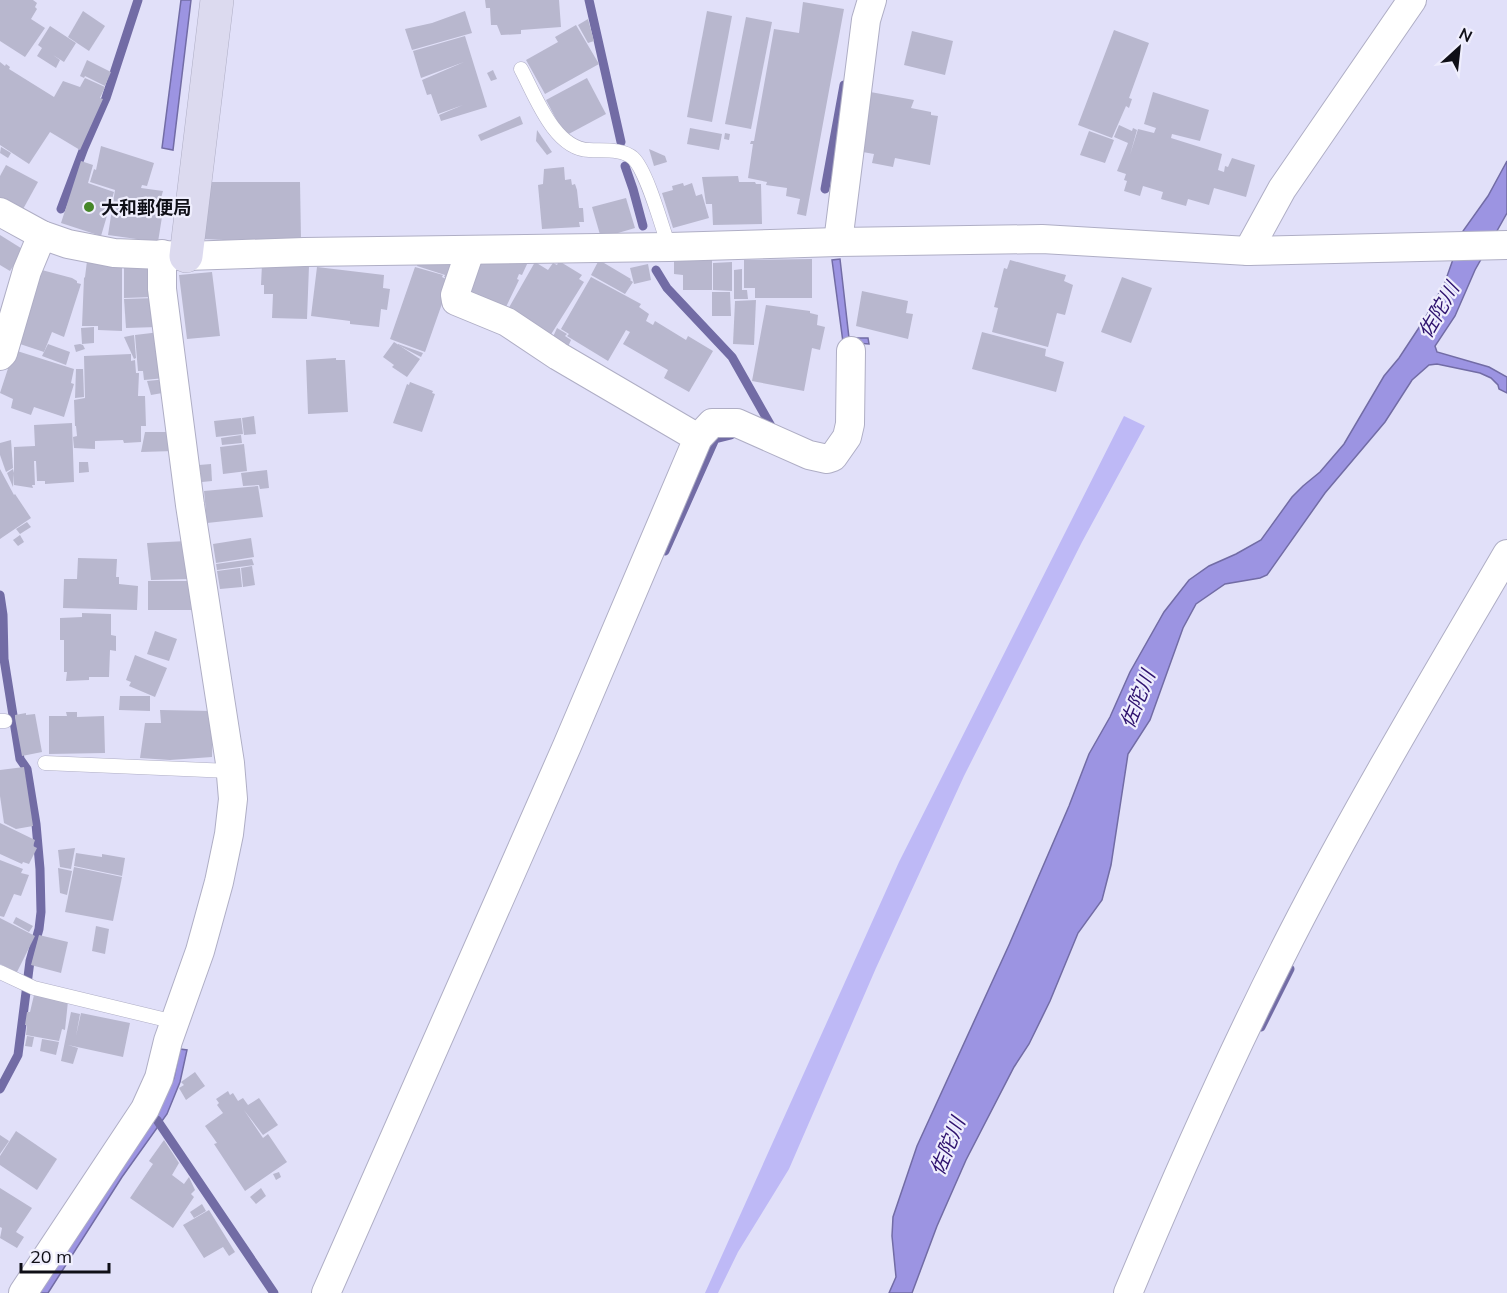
<svg xmlns="http://www.w3.org/2000/svg" width="1507" height="1293" viewBox="0 0 1507 1293" font-family="Mulish,'Noto Sans JP',sans-serif">
	<style>
		.green { fill: #beb9f6 }
		.water { fill: #9c94e2; stroke: #726ca5; stroke-width: 1.5 }
		.lines { fill: none; stroke-linecap: round; stroke-linejoin: round }
		.stream { stroke: #726ca5; stroke-width: 9 }
		.building { fill: #b8b7ce }
		.lane-casing { stroke: #afaec5; stroke-width: 15 }
		.street-casing { stroke: #afaec5; stroke-width: 30 }
		.secondary-casing { stroke: #afaec5; stroke-width: 34 }
		.lane { stroke: #fff; stroke-width: 14 }
		.street { stroke: #fff; stroke-width: 28 }
		.secondary { stroke: #dcdaef; stroke-width: 33 }
		.poi-dot { fill: #458628; stroke: #efeefd; stroke-width: 2 }
		.labels { text-anchor: middle; dominant-baseline: central; stroke-width: 4.5; stroke-linejoin: round; paint-order: stroke }
		.poi-label { font-size: 18px; font-weight: bold; fill: #0f0f17; stroke: #efeefd; text-anchor: start }
		.water-label { font-size: 20px; font-style: italic; fill: #2e126e; stroke: #efeefd }
	</style>
	<rect width="100%" height="100%" fill="#e1e0f9"/>
	<polygon class="green" points="1124,416 1145,426 1082,542 964,776 876,968 789,1169 738,1252 718,1293 705,1293 899,862"/>
	<g class="water">
		<polygon points="181,0 191,0 173,150 162,148"/>
		<polygon points="1507,161 1507,213 1475,270 1455,316 1435,346 1437,352 1489,367 1507,377 1507,393 1499,389 1498,385 1491,378 1480,373 1437,364 1429,365 1412,380 1385,422 1325,493 1267,575 1260,578 1225,584 1196,604 1183,628 1150,720 1128,754 1111,865 1102,900 1078,933 1050,1001 1029,1044 1014,1067 966,1160 937,1226 912,1293 889,1293 896,1277 892,1236 893,1217 917,1146 1009,945 1069,806 1089,754 1110,717 1130,672 1164,612 1189,580 1209,566 1236,554 1261,540 1292,497 1303,486 1320,472 1344,444 1384,376 1399,358 1424,320 1445,282 1463,231 1488,196"/>
		<polygon points="840,259 849,338 868,338 869,344 843,342 832,260"/>
		<polygon points="180,1049 187,1050 180,1082 167,1114 122,1177 48,1293 39,1293 157,1115 174,1078"/>
	</g>
	<g class="lines">
		<g class="stream">
			<polyline points="589,0 621,142"/>
			<polyline points="625,166 633,189 643,226"/>
			<polyline points="825,189 844,85"/>
			<polyline points="61,209 84,148 106,98 138,0"/>
			<polyline points="656,270 667,288 732,357 771,426 769,431"/>
			<polyline points="665,551 715,439 731,435"/>
			<polyline points="0,595 3,615 4,659 20,759 27,769 36,824 40,869 41,912 39,929 30,961 18,1055 0,1089"/>
			<polyline points="1261,1027 1290,969"/>
			<polyline points="157,1120 274,1293"/>
		</g>
	</g>
	<g class="building">
		<polygon points="0,0 33,0 37,3 35,7 37,9 31,19 45,28 25,57 0,41"/>
		<polygon points="485,0 559,0 561,27 521,30 521,34 501,35 497,25 491,25 490,8 486,8"/>
		<polygon points="803,2 844,9 806,216 797,214 800,199 786,196 787,188 766,185 767,182 748,178 753,144 750,144 751,141 754,141 774,29 799,33"/>
		<polygon points="83,11 105,26 89,51 68,37"/>
		<polygon points="465,11 472,33 412,50 405,29 432,23"/>
		<polygon points="707,11 732,16 712,122 687,117"/>
		<polygon points="746,17 772,22 751,129 725,124"/>
		<polygon points="588,19 594,41 588,43 578,25"/>
		<polygon points="576,25 599,64 545,94 526,60 558,42 555,37"/>
		<polygon points="50,26 76,43 64,62 53,55 60,60 56,68 37,56 42,48 38,45"/>
		<polygon points="1114,30 1149,43 1129,98 1132,99 1129,108 1126,106 1112,138 1078,125"/>
		<polygon points="912,31 953,41 945,75 904,65"/>
		<polygon points="465,36 487,107 441,121 439,115 463,105 438,114 431,94 427,95 422,80 464,62 421,78 413,51"/>
		<polygon points="87,60 111,72 105,86 85,76 84,78 80,76"/>
		<polygon points="0,62 5,66 6,64 10,67 9,69 54,97 63,81 80,87 85,78 105,87 100,98 103,99 80,150 50,132 29,164 0,145"/>
		<polygon points="493,70 497,79 491,81 487,73"/>
		<polygon points="587,78 606,114 565,136 546,100"/>
		<polygon points="865,91 914,100 911,108 931,112 931,115 938,116 930,165 895,158 893,167 872,163 874,154 857,151"/>
		<polygon points="1153,92 1209,110 1200,141 1172,134 1171,138 1222,154 1218,170 1224,172 1225,166 1228,167 1232,158 1255,165 1246,197 1214,188 1209,205 1188,199 1186,206 1161,199 1163,192 1143,186 1140,196 1124,191 1127,181 1124,180 1126,174 1117,171 1128,143 1114,137 1119,125 1132,131 1133,128 1137,130 1130,155 1138,129 1154,133 1156,128 1144,124"/>
		<polygon points="520,116 523,124 481,141 478,135"/>
		<polygon points="690,128 722,134 719,150 687,144"/>
		<polygon points="537,130 552,152 547,155 536,141"/>
		<polygon points="1089,131 1114,140 1105,163 1080,155"/>
		<polygon points="725,133 730,134 729,140 724,139"/>
		<polygon points="101,146 154,163 147,186 142,185 141,188 163,191 161,198 165,198 158,242 108,235 115,190 90,182 94,169 96,170"/>
		<polygon points="1,147 11,153 8,158 0,153"/>
		<polygon points="649,149 665,156 667,162 654,166"/>
		<polygon points="81,161 93,165 88,183 114,192 101,236 61,223"/>
		<polygon points="6,165 38,182 22,211 0,199 0,176"/>
		<polygon points="564,167 565,180 571,179 572,185 575,184 577,190 579,208 583,208 584,222 579,222 580,227 542,229 538,185 543,184 544,169"/>
		<polygon points="738,176 739,182 755,182 756,184 761,184 762,224 713,225 712,204 706,204 702,177"/>
		<polygon points="208,182 300,182 301,239 224,240 203,239"/>
		<polygon points="683,183 684,186 692,183 696,196 702,194 709,218 673,228 662,193 673,190 672,186"/>
		<polygon points="626,198 635,228 601,238 592,207"/>
		<polygon points="0,235 24,250 10,271 0,265"/>
		<polygon points="674,259 712,260 712,290 683,290 683,275 674,274"/>
		<polygon points="812,259 812,298 755,298 755,288 744,288 744,260"/>
		<polygon points="599,260 631,279 630,280 633,282 625,294 591,275"/>
		<polygon points="1010,260 1066,275 1064,281 1073,285 1065,315 1057,313 1048,347 992,332 998,308 994,307 1004,268 1007,269"/>
		<polygon points="87,261 102,262 101,265 122,265 122,331 98,330 98,326 82,326 84,278 85,277"/>
		<polygon points="559,261 582,275 579,279 584,282 550,336 507,311 535,262 548,270 553,263 557,265"/>
		<polygon points="442,262 456,266 450,279 444,277 445,275 417,266 418,263"/>
		<polygon points="528,262 522,275 519,274 517,279 519,280 505,309 464,295 475,263"/>
		<polygon points="732,262 732,291 713,290 713,263"/>
		<polygon points="152,264 153,297 124,298 124,265"/>
		<polygon points="262,264 309,266 307,319 272,318 273,294 264,294 264,285 261,285"/>
		<polygon points="648,264 651,280 634,284 630,268"/>
		<polygon points="317,267 384,275 383,288 390,289 387,310 381,309 379,327 350,324 350,321 311,316"/>
		<polygon points="415,267 443,275 442,277 450,281 425,352 390,339"/>
		<polygon points="38,269 72,278 77,281 77,283 81,284 64,337 52,332 44,352 14,342"/>
		<polygon points="742,269 742,290 747,290 748,299 734,299 734,270"/>
		<polygon points="212,272 220,336 187,339 179,275"/>
		<polygon points="591,277 641,304 639,307 649,314 646,321 653,325 655,321 686,340 688,336 713,351 689,392 664,378 668,370 623,344 630,332 626,330 608,361 567,336 569,334 561,329"/>
		<polygon points="1122,277 1152,288 1131,343 1101,332"/>
		<polygon points="862,291 908,301 906,313 913,314 908,339 856,326"/>
		<polygon points="712,292 730,292 731,316 712,316"/>
		<polygon points="155,298 157,327 126,328 124,299"/>
		<polygon points="756,300 754,345 733,344 735,301"/>
		<polygon points="766,305 810,311 810,313 818,315 817,325 825,327 820,350 812,348 804,391 752,381"/>
		<polygon points="94,327 94,343 82,344 81,328"/>
		<polygon points="557,328 567,334 565,336 571,340 567,349 552,339"/>
		<polygon points="160,332 165,378 144,380 143,371 138,371 135,335"/>
		<polygon points="982,332 1046,349 1045,356 1064,362 1056,392 972,369"/>
		<polygon points="134,335 136,358 134,359 124,337"/>
		<polygon points="394,342 420,359 407,377 392,367 394,365 383,357"/>
		<polygon points="48,344 70,352 66,365 42,356"/>
		<polygon points="80,344 83,345 85,349 76,352 74,345"/>
		<polygon points="398,344 423,353 421,357 398,345"/>
		<polygon points="14,350 74,369 71,383 74,384 64,417 34,407 31,415 11,408 13,399 0,393"/>
		<polygon points="131,354 131,361 135,360 136,373 139,373 138,396 145,396 146,426 141,426 141,442 124,443 123,440 95,441 95,449 74,448 73,437 77,436 76,426 75,426 74,400 85,398 84,356"/>
		<polygon points="336,358 336,360 345,360 348,412 308,414 306,360"/>
		<polygon points="76,369 83,369 84,397 75,398"/>
		<polygon points="167,379 168,392 151,395 147,381"/>
		<polygon points="410,382 433,391 432,393 435,394 422,432 393,423 407,384 409,385"/>
		<polygon points="254,416 256,434 244,435 242,418"/>
		<polygon points="241,418 243,434 216,437 214,421"/>
		<polygon points="72,423 74,482 45,484 45,481 37,481 36,461 34,461 35,485 32,485 33,488 14,485 14,447 35,446 34,425"/>
		<polygon points="145,432 174,432 174,451 141,452"/>
		<polygon points="241,435 242,443 222,445 221,438"/>
		<polygon points="11,440 13,468 6,472 0,455 0,443"/>
		<polygon points="244,444 247,471 223,474 220,447"/>
		<polygon points="79,462 88,462 89,472 79,473"/>
		<polygon points="211,464 212,481 202,482 199,465"/>
		<polygon points="0,469 14,495 15,494 31,518 0,539"/>
		<polygon points="13,469 14,473 13,487 7,473"/>
		<polygon points="267,470 269,488 260,489 259,485 243,486 241,473"/>
		<polygon points="258,486 263,517 207,523 204,491"/>
		<polygon points="27,522 31,527 20,534 16,529"/>
		<polygon points="20,535 24,542 18,546 13,540"/>
		<polygon points="251,538 254,557 216,563 213,544"/>
		<polygon points="187,541 190,579 151,580 147,543"/>
		<polygon points="78,558 117,559 116,577 119,577 119,584 138,586 137,610 63,608 64,579 77,579"/>
		<polygon points="252,559 254,565 217,570 216,564"/>
		<polygon points="252,566 255,585 243,587 241,568"/>
		<polygon points="240,568 242,587 220,589 217,571"/>
		<polygon points="148,581 190,581 191,610 148,610"/>
		<polygon points="82,613 111,614 111,635 116,636 116,651 110,650 109,677 89,677 89,680 66,681 67,672 64,672 64,640 60,640 60,618 82,617"/>
		<polygon points="155,631 177,639 169,661 147,654"/>
		<polygon points="135,655 167,668 155,697 129,686 131,682 126,680"/>
		<polygon points="120,696 150,696 150,711 119,710"/>
		<polygon points="160,710 213,711 212,757 170,760 140,758 145,723 161,723"/>
		<polygon points="66,712 77,712 77,717 104,716 105,753 49,754 49,716 67,716"/>
		<polygon points="26,713 26,715 35,714 42,752 22,756 15,718 15,715"/>
		<polygon points="24,767 33,826 16,829 4,823 0,796 0,770"/>
		<polygon points="0,823 35,840 33,846 37,848 29,864 23,862 22,864 0,854"/>
		<polygon points="75,848 71,869 60,867 58,850"/>
		<polygon points="76,853 102,857 102,854 125,858 122,876 74,866"/>
		<polygon points="0,860 23,869 21,873 29,875 21,896 14,894 4,917 0,916"/>
		<polygon points="74,867 122,877 113,921 65,912"/>
		<polygon points="58,868 72,871 67,895 60,893"/>
		<polygon points="16,917 33,926 29,932 13,923"/>
		<polygon points="0,918 35,936 17,972 0,964"/>
		<polygon points="96,926 109,929 105,954 92,951"/>
		<polygon points="39,935 68,942 61,973 31,965"/>
		<polygon points="34,995 68,1001 65,1030 62,1029 59,1041 26,1035 27,1025 25,1025 27,1012 30,1012"/>
		<polygon points="71,1012 80,1014 76,1036 81,1013 130,1023 123,1057 68,1045 78,1048 73,1064 61,1061"/>
		<polygon points="27,1036 34,1037 32,1047 25,1046"/>
		<polygon points="42,1039 59,1042 56,1055 40,1051"/>
		<polygon points="195,1072 205,1086 186,1100 179,1088 184,1085 181,1082"/>
		<polygon points="228,1091 230,1095 233,1093 238,1101 243,1098 248,1105 259,1098 278,1125 263,1135 244,1110 263,1138 268,1134 287,1162 245,1191 214,1144 217,1143 205,1126 223,1113 217,1105 219,1103 216,1099"/>
		<polygon points="16,1131 57,1159 37,1190 0,1165 0,1156"/>
		<polygon points="0,1135 9,1141 0,1154"/>
		<polygon points="164,1140 179,1163 172,1175 184,1184 189,1177 195,1190 191,1194 194,1197 173,1228 130,1198 153,1164 149,1161"/>
		<polygon points="279,1172 281,1177 276,1180 273,1174"/>
		<polygon points="0,1188 32,1208 16,1232 24,1237 17,1248 0,1238 2,1228 0,1227"/>
		<polygon points="261,1188 266,1196 256,1204 250,1197"/>
		<polygon points="202,1204 206,1211 194,1218 190,1212"/>
		<polygon points="209,1210 235,1252 229,1256 223,1247 204,1258 183,1225"/>
	</g>
	<g class="lines">
		<g class="lane-casing">
			<g id="lane">
				<path d="M521 69C535 95 554 149 589 150 602 151 622 148 633 158 647 171 662 227 669 247"/>
				<polyline points="0,721 5,721"/>
				<polyline points="45,763 230,771"/>
				<polyline points="0,972 34,988 175,1022"/>
			</g>
		</g>
		<g class="street-casing">
			<g id="street">
				<polyline points="0,212 42,235 68,244 114,253 186,256 304,252 669,247 838,242 1042,239 1248,251 1507,245"/>
				<polyline points="838,242 866,20 872,0"/>
				<polyline points="470,251 455,295 456,301 507,322 558,356 698,438"/>
				<polyline points="1248,251 1282,189 1412,0"/>
				<polyline points="0,356 3,353 27,271 42,235"/>
				<polyline points="23,1293 145,1109 159,1078 168,1041 200,951 219,882 229,834 233,799 230,763 190,505 162,289 162,254"/>
				<polyline points="326,1293 567,746 698,438 712,423 737,423 809,455 827,459 833,457 847,437 850,424 851,351"/>
				<path d="M1128 1293C1181 1166 1237 1040 1301 917 1365 794 1437 674 1507 554"/>
			</g>
		</g>
		<g class="secondary-casing">
			<polyline id="secondary" points="186,256 217,0"/>
		</g>
		<use href="#lane" class="lane"/>
		<use href="#street" class="street"/>
		<use href="#secondary" class="secondary"/>
	</g>
	<circle class="poi-dot" cx="89" cy="207" r="6"/>
	<g class="labels">
		<g class="poi-label">
			<text x="101" y="207">大和郵便局</text>
		</g>
		<g class="water-label">
			<text transform="translate(1438 310) rotate(-60)">佐陀川</text>
			<text transform="translate(1137 699) rotate(-68)">佐陀川</text>
			<text transform="translate(947 1146) rotate(-68)">佐陀川</text>
		</g>
	</g>
	<g transform="translate(1459 48) rotate(27)" stroke="#efeefd" stroke-width="4.5" paint-order="stroke">
	<path d="M0-4.5L10 22L0 15L-10 22Z" fill="#0f0f17"/>
	<text y="-9" font-size="16" font-weight="bold" text-anchor="middle" fill="#0f0f17">N</text>
	</g>
	<path d="M21 1263v9h88v-9" fill="none" stroke="#0f0f17" stroke-width="3"/>
	<text x="30" y="1263" font-size="18" fill="#0f0f17" stroke="#efeefd" stroke-width="4.5" paint-order="stroke">20 m</text>
</svg>
